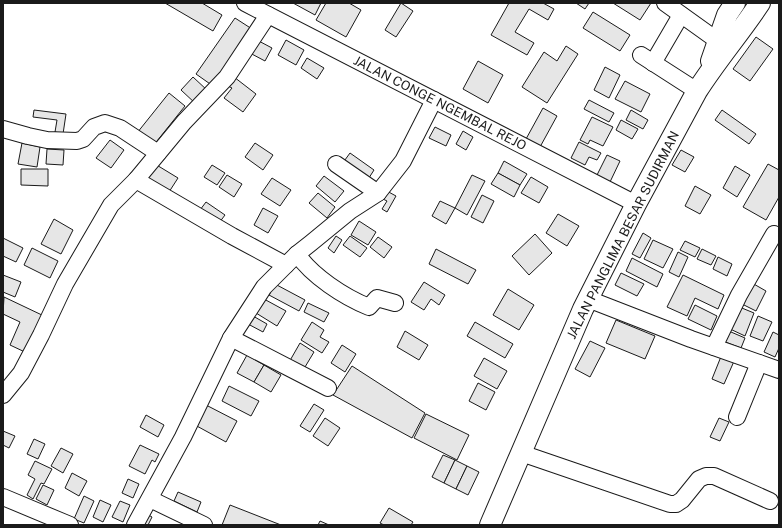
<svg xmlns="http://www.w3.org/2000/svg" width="782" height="528" viewBox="0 0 782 528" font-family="'Public Sans',sans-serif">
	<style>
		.building { fill: #e6e6e6; stroke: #1a1a1a }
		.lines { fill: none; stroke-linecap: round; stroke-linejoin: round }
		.minor-casing { stroke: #1a1a1a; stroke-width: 18 }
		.major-casing { stroke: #1a1a1a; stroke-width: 22 }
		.minor { stroke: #fff; stroke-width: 16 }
		.major { stroke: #fff; stroke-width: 20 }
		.labels { text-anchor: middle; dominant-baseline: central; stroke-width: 3; stroke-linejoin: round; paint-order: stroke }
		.street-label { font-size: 13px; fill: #1a1a1a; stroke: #fff }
	</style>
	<rect width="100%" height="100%" fill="#fff"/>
	<g class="building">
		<polygon points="165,3 202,3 222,15 213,31"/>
		<polygon points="293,3 321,3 315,15"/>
		<polygon points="326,3 349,3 361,10 346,37 316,20"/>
		<polygon points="401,3 413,11 396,37 385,30"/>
		<polygon points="509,3 543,3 554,9 548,20 529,9 515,32 534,43 527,55 491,35"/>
		<polygon points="576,3 589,3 585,9"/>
		<polygon points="613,3 651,3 640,20"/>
		<polygon points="593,12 630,35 620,51 583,28"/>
		<polygon points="235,18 252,29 213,86 196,74"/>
		<polygon points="756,37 773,49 750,81 733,69"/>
		<polygon points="255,39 272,48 265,61 248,52"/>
		<polygon points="286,40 304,50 296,65 278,55"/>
		<polygon points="566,46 578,54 547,103 522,87 544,52 557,61"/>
		<polygon points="307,58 324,68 317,79 301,68"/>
		<polygon points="478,61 503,75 488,103 463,89"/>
		<polygon points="605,67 620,75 609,98 594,90"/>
		<polygon points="193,77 208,91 196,104 181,90"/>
		<polygon points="234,77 256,94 243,112 224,98 232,88 228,86"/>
		<polygon points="625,81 650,94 641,112 615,99"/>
		<polygon points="169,93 185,106 153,146 137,133"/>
		<polygon points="589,100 614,113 609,122 584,109"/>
		<polygon points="543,108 557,116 540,147 526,139"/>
		<polygon points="34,110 66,114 63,134 55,132 57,120 33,117"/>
		<polygon points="631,110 648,120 643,129 626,120"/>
		<polygon points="722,110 756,134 749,144 715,120"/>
		<polygon points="592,117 613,127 603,146 590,140 588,144 580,140"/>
		<polygon points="621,120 638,129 632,139 616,130"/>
		<polygon points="435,127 451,135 446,146 429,138"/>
		<polygon points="463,131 473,137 466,150 456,144"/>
		<polygon points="110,140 124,150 111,168 96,158"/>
		<polygon points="579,142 601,153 597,160 589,157 585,165 571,158"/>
		<polygon points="22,143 40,147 37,167 18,164"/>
		<polygon points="255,143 273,155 263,170 245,157"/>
		<polygon points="47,149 64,150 63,165 46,164"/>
		<polygon points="681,150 694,157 685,172 672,165"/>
		<polygon points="350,153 374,170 367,181 342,164"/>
		<polygon points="607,155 620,161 610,182 597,175"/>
		<polygon points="504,161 527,174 520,185 498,173"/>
		<polygon points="155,164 178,178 169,192 147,179"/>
		<polygon points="768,164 779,170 779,197 766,220 743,207"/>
		<polygon points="212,165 225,173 217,185 204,177"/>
		<polygon points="735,166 750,175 737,197 723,188"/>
		<polygon points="21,169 48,169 48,186 21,185"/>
		<polygon points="498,173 520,185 514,197 491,184"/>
		<polygon points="227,175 242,184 234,197 219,187"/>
		<polygon points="472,175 485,181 467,215 455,208"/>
		<polygon points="324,176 344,191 335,202 316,186"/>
		<polygon points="531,177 548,187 539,203 521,193"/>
		<polygon points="272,178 291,190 280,206 261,194"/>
		<polygon points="695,186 711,195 700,214 685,206"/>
		<polygon points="385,190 396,196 387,212 382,209 387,201 381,198"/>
		<polygon points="318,193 335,207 327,218 309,203"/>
		<polygon points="482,195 494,201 483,223 471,217"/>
		<polygon points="440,201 455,208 446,224 432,216"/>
		<polygon points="206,202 225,215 219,223 200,210"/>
		<polygon points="263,208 278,216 268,233 254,225"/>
		<polygon points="558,214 579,226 567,246 546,233"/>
		<polygon points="54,219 73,230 61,254 41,244"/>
		<polygon points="359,221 376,232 368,245 351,235"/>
		<polygon points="643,233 651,238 640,258 632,254"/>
		<polygon points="535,234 552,253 529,275 512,256"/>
		<polygon points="336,236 342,240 334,253 328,248"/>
		<polygon points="350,236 367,248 360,257 343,245"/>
		<polygon points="378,237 392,247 384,258 370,247"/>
		<polygon points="3,238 23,248 16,262 3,256"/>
		<polygon points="653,240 673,249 663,268 644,259"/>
		<polygon points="685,241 700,248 695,257 680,250"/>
		<polygon points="32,248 58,261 50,278 24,265"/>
		<polygon points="436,249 476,270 468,284 429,264"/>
		<polygon points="702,249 716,256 711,265 697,259"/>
		<polygon points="678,252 688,257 679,277 669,272"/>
		<polygon points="718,257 732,264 727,276 713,269"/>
		<polygon points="632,258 663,274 657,287 626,271"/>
		<polygon points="621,273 644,284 637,296 615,285"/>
		<polygon points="3,275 21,282 15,297 3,292"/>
		<polygon points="683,275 724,295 718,309 695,298 687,316 667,307"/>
		<polygon points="424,282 445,295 439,305 431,299 424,310 411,302"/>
		<polygon points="752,283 766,291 756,311 742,304"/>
		<polygon points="275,284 305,300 299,311 269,295"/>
		<polygon points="508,289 534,305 519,330 493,315"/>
		<polygon points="4,297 44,316 27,353 10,345 20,322 3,314"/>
		<polygon points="264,299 286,311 277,326 256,313"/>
		<polygon points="308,303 329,313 324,322 304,312"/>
		<polygon points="695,305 717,316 711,330 688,319"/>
		<polygon points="737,306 754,313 745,336 728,328"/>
		<polygon points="253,316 267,324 263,332 248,324"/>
		<polygon points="758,316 772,322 763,341 750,336"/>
		<polygon points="616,320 655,336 645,359 606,343"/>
		<polygon points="312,322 324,330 320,337 329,342 322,353 301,340"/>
		<polygon points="475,322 513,344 505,358 467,336"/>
		<polygon points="724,329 745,338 741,348 720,340"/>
		<polygon points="405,331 428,345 419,360 397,347"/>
		<polygon points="773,332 779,335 779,348 775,357 764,352"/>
		<polygon points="590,341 605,348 590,377 575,369"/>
		<polygon points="300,343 314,352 302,372 288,364"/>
		<polygon points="342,345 356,354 345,372 331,363"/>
		<polygon points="722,354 735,359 724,384 712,379"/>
		<polygon points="247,355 264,365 254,382 237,373"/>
		<polygon points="484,358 507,371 497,389 474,376"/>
		<polygon points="264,365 281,375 271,392 254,382"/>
		<polygon points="352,366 425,413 412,438 333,395"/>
		<polygon points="478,383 495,392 486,410 469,401"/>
		<polygon points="229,386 259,401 251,416 222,401"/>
		<polygon points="314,404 324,410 310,432 300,426"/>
		<polygon points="206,405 237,421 226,442 195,425"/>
		<polygon points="426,414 469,435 457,460 414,438"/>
		<polygon points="146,415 164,425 158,437 140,427"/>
		<polygon points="325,418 340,428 328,446 313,436"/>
		<polygon points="719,418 729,422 720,441 710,437"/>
		<polygon points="3,431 15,436 9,448 3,445"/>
		<polygon points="34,439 45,444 38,459 27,454"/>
		<polygon points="140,445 159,454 155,462 152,460 145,474 129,466"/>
		<polygon points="61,448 73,454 63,473 51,466"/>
		<polygon points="443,455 455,460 444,483 432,477"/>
		<polygon points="455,460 467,466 456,489 444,483"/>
		<polygon points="35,461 52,469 44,484 41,483 33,499 27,495 35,479 28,475"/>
		<polygon points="467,466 479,472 468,495 456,489"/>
		<polygon points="72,473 87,481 79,496 65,488"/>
		<polygon points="128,479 139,484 133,498 122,493"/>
		<polygon points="43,485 54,490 47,505 36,499"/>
		<polygon points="178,492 201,502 197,512 174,501"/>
		<polygon points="84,496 94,501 84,523 74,519"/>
		<polygon points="100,500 111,505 103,522 93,517"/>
		<polygon points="120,501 130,505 123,522 112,517"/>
		<polygon points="230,505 281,525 222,525"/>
		<polygon points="389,508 413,522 411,525 384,525 380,523"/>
		<polygon points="145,513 152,517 148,525 139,525"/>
		<polygon points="320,521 329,525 318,525"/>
	</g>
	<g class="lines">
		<g class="minor-casing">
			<g id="minor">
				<polyline points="245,3 636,204"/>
				<polyline points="665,3 718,41"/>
				<polyline points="641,55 697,91"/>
				<polyline points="653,63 681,15"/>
				<polyline points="3,129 28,136 47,140 77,141 83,139 94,127 105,123 120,128 158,153"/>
				<polyline points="336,164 378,193"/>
				<polyline points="136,180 232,236 286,265"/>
				<path d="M297 254C312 276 344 297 369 307L377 298 395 303"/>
				<polyline points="588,299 691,339 779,370"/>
				<polyline points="231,338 328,388"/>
				<polyline points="714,347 739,295 774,234"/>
				<polyline points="3,395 21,373 41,335 65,284 111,205 136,180 184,122 227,77 268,15"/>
				<polyline points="737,417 759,363"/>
				<polyline points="521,453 670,504 676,504 682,500 699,479 706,476 714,476 770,501"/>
				<polyline points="3,497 70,525"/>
				<polyline points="150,499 204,525"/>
				<polyline points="135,525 183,437 231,338 264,287 297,254 311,243 350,211 378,193 403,161 434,100"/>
			</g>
		</g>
		<g class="major-casing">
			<g id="major">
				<polyline points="711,61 727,15 735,3"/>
				<path d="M490 525 583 309 636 204 697 91C716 61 740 33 760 3"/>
			</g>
		</g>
		<use href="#minor" class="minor"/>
		<use href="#major" class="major"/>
	</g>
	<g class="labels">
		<g class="street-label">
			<text transform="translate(440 103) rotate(27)">JALAN CONGE NGEMBAL REJO</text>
			<text transform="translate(623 235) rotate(-63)">JALAN PANGLIMA BESAR SUDIRMAN</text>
		</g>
	</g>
	<rect width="782" height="528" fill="none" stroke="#1a1a1a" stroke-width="8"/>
</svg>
